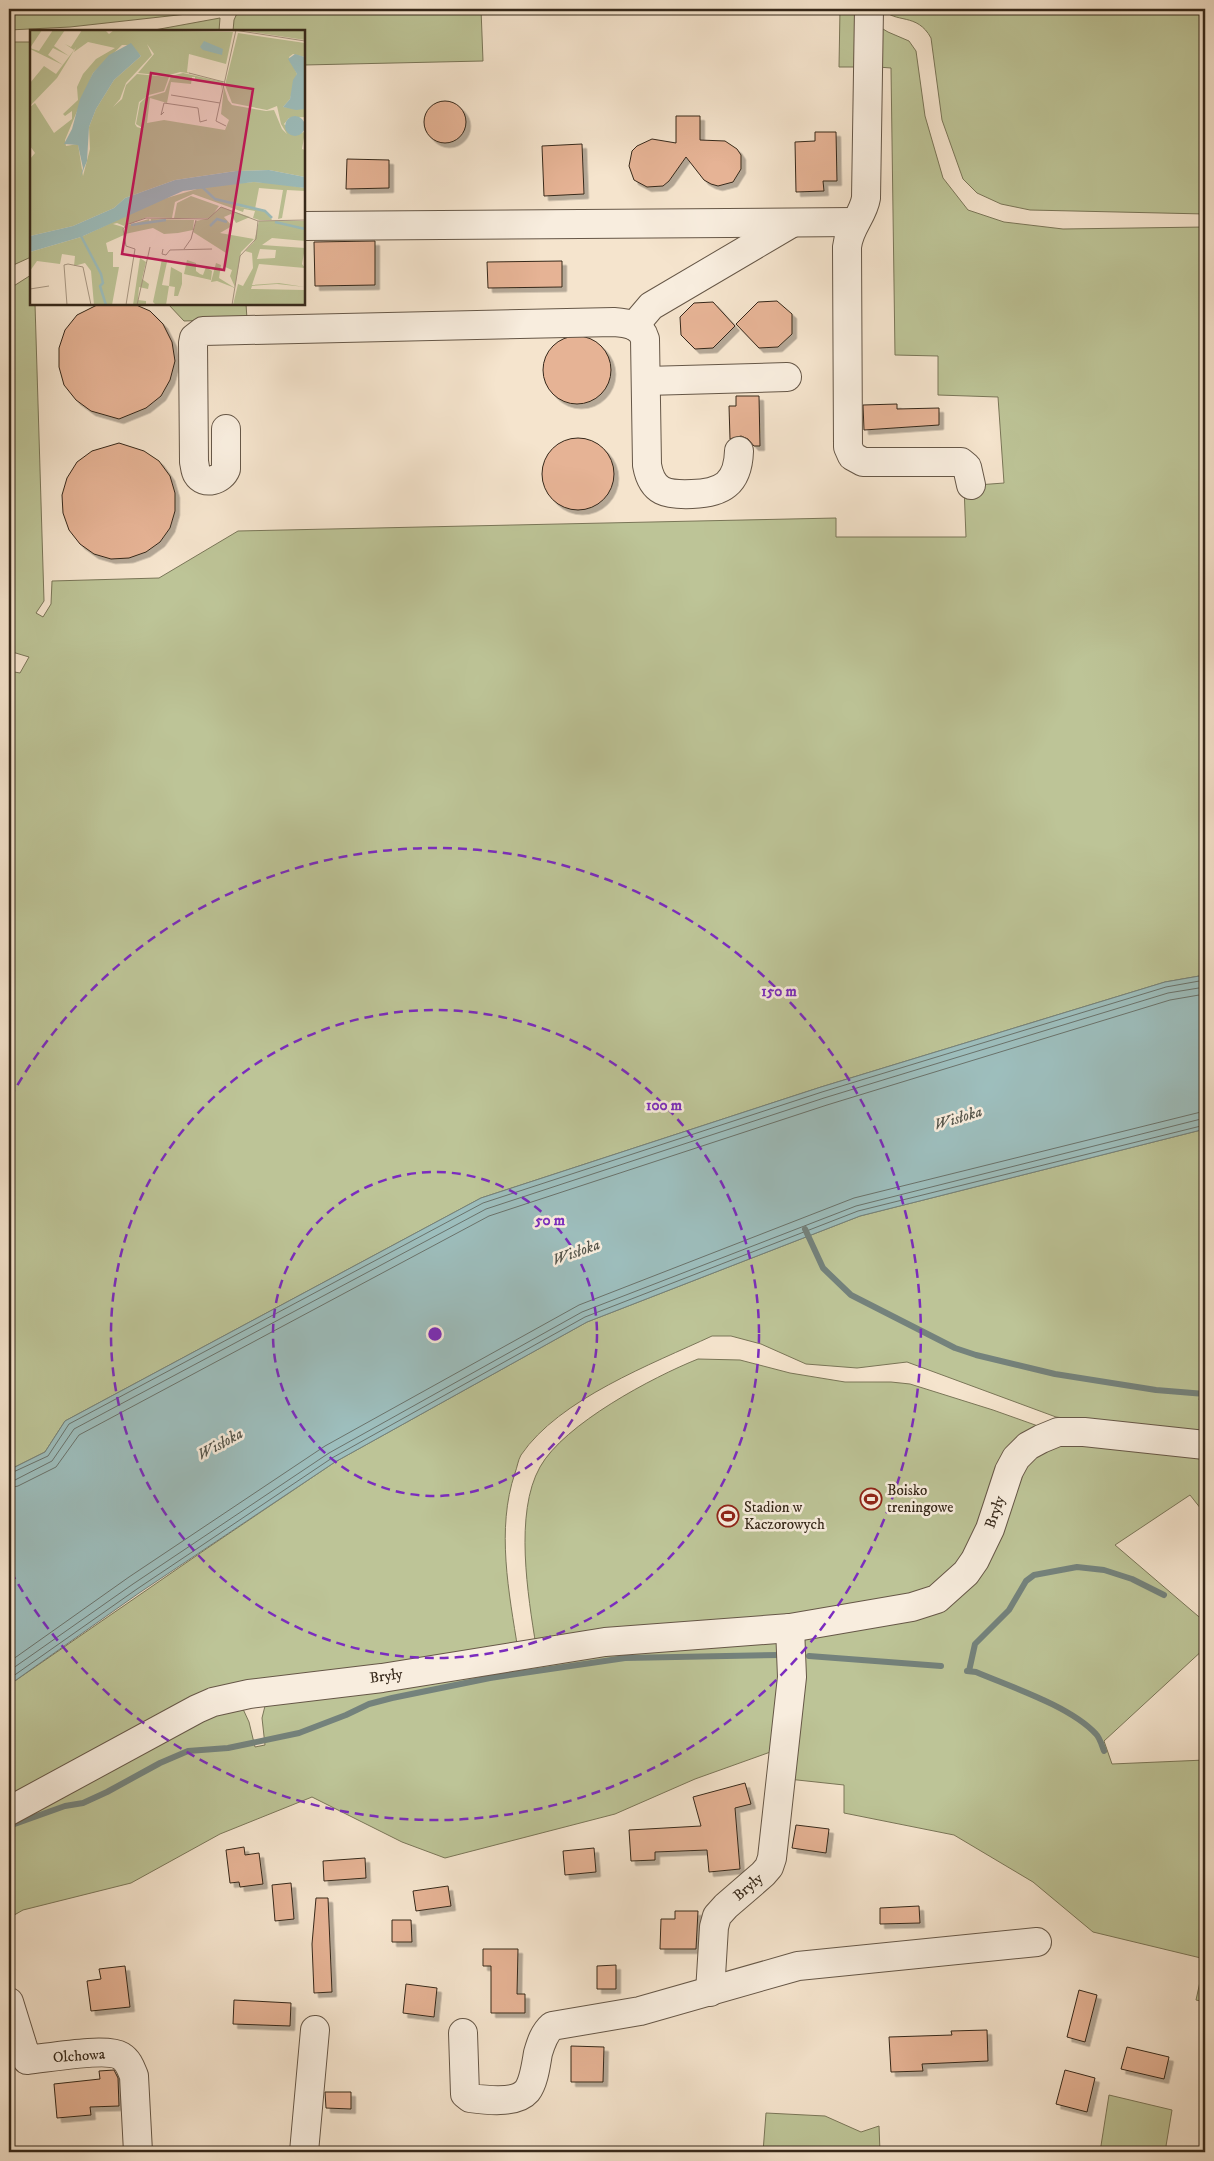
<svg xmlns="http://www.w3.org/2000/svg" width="1214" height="2161" viewBox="0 0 1214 2161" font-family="'IM FELL DW Pica',serif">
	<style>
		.green { fill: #bdc497; stroke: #7a7658 }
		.water { fill: #9dbebd; stroke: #74827c }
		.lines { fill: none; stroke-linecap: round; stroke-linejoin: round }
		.shore { stroke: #6a736c; stroke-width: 1 }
		.stream { stroke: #74827c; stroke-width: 6 }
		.building { fill: #e6b395; stroke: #36281a; filter: url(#shadow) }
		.minor-casing { stroke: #665747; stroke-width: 30 }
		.minor { stroke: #f8edde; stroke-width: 28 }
		.ring { fill: none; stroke: #7b2cbf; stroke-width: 2.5; stroke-dasharray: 9 6 }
		.labels { text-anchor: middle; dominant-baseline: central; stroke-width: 5; stroke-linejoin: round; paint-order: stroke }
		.poi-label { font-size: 15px; fill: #36281a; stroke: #f8edde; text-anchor: start }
		.street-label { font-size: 15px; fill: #36281a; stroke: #f8edde }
		.water-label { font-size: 16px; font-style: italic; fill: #55554b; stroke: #f8edde }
		.inset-river { fill: none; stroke: #9dbebd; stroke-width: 2.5 }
		.inset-road { fill: none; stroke: #a99985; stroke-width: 1 }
		.view { fill: #c2185b; fill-opacity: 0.15; stroke: #c2185b; stroke-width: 2.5 }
		.inset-edge { fill: none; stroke: #36281a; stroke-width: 2.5 }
		.centre { fill: #7b2cbf; stroke: #f8edde; stroke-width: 2.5 }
		.ring-label { font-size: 15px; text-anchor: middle; font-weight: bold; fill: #7b2cbf; stroke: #f8edde; stroke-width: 5; stroke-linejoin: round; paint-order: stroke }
	</style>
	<defs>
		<filter id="shadow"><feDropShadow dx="4.5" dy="4.5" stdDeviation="0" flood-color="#0004"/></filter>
	</defs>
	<rect width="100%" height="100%" fill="#f5e4cd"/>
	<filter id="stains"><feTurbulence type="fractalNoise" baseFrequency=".004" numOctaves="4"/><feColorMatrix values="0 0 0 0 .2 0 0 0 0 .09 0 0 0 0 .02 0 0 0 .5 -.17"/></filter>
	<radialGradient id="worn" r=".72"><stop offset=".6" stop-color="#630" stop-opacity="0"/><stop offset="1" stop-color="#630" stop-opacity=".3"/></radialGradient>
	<g class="green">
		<polygon points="9,9 212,9 187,14 70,27 9,30"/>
		<polygon points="239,9 481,9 483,61 304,65 304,31 233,31 234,20"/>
		<polygon points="528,9 703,9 528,12"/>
		<polygon points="840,9 857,9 858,67 839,67"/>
		<path d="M883 9H1205V214L1030 210 1001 204 977 193 963 179 942 120 931 38C917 12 895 24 883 9Z"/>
		<polygon points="220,18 219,31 149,31"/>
		<polygon points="878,26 888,32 909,41 916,51 925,116 943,178 968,210 1004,222 1063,229 1205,227 1205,975 1165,982 821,1087 481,1198 65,1421 45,1452 9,1470 9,671 20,673 29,657 9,651 9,289 31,275 31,304 35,304 44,601 36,613 43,617 51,604 52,581 159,578 238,531 836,518 836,537 966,537 964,486 1004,483 998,397 938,395 938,356 895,355 891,68 878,67"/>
		<polygon points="9,42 31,42 31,257 9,267"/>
		<polygon points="168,304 246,304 247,319 184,321"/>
		<path d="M1205 1129V1387L1201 1388 1199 1400 1205 1401V1437L1056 1417 907 1362 857 1368 806 1364 761 1344 731 1336H712C652 1364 559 1399 521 1455 518 1460 517 1468 515 1473 496 1529 509 1593 518 1650L225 1688 9 1804V1685L209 1547 335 1462 587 1322 860 1216Z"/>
		<path d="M698 1359 740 1360 790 1373 845 1382H891L910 1384 993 1410 1038 1426 970 1555 914 1602 536 1646C528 1596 514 1513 540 1467 564 1424 653 1377 698 1359Z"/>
		<polygon points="1049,1440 1205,1450 1205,1514 1190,1495 1115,1545 1205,1622 1205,1648 1104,1741 1112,1764 1205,1760 1205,2002 1196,2000 1205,1959 1093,1932 1033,1882 954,1835 844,1813 844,1785 788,1779 800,1637 928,1610 1010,1485"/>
		<polygon points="781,1642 776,1750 695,1779 615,1814 445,1858 402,1842 312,1797 220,1834 131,1883 23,1910 9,1918 9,1819 184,1722 243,1709 249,1722 255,1747 265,1745 262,1718 265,1706 621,1647"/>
		<polygon points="1109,2095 1172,2110 1165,2152 1100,2152"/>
		<polygon points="766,2113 825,2116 861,2132 879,2126 880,2152 763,2152"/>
	</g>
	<polygon class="water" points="1205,975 1205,1129 860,1216 587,1322 335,1462 139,1593 9,1685 9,1470 45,1452 65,1421 481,1198 821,1087 1165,982"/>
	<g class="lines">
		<g class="shore">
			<polyline points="9,1474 48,1456 69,1424 483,1203 822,1092 1166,987 1205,980"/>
			<polyline points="9,1481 15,1480 52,1461 74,1429 486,1209 824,1098 1168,993 1205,987"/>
			<polyline points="9,1488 18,1486 56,1467 79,1435 489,1216 827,1105 1170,1000 1205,994"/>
			<polyline points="9,1662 129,1577 325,1446 579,1305 854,1198 1205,1111"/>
			<polyline points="9,1671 133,1584 329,1453 582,1312 856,1206 1205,1118"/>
			<polyline points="9,1679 137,1589 332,1458 585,1317 858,1211 1205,1125"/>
		</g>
		<g class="stream">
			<polyline points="805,1229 823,1268 851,1295 955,1348 976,1355 1055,1374 1156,1390 1205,1394"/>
			<polyline points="809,1656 941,1666"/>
			<path d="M967 1671 976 1672C1011 1687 1070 1706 1096 1734 1100 1738 1102 1746 1104 1751"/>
			<polyline points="969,1671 975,1644 1009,1610 1026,1581 1034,1575 1077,1567 1104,1570 1132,1579 1164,1595"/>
			<polyline points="9,1826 65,1806 83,1803 107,1792 160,1763 188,1751 228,1748 299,1733 346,1715 369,1704 392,1698 490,1678 625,1658 779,1655"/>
		</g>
	</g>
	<g class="building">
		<circle cx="445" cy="122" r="21"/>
		<polygon points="676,116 700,116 700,140 725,141 737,149 741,155 741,169 733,182 718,186 711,184 704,180 686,157 669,181 663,186 647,187 634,180 629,166 632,151 637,146 652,139 676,143"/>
		<polygon points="815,132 836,132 837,181 823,181 824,191 796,192 795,142 815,141"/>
		<polygon points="582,144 584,194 544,196 542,146"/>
		<polygon points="347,159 389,160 389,188 346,189"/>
		<polygon points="375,241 375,285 315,286 314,242"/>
		<polygon points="562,261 562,287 488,288 487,262"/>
		<polygon points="777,301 792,314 792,334 778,347 759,348 736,324 758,302"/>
		<polygon points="713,302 735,326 713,348 695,349 681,335 680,317 694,303"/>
		<polygon points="99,304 134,304 150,311 163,324 172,342 175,361 170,380 161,396 146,408 119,419 91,411 76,400 64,385 59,367 59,348 65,330 77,315"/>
		<circle cx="577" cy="370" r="34"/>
		<polygon points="736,396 759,396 760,446 754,446 748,439 741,436 730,439 729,406 736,406"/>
		<polygon points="897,404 897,409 939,408 939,425 864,430 863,405"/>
		<circle cx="578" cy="474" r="36"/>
		<polygon points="119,443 144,451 159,461 170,476 175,493 175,511 170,528 160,542 146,552 129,558 111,559 94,554 80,544 69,530 63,513 62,495 67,478 77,462 92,451"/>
		<polygon points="745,1783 751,1804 735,1808 740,1869 709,1872 707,1850 655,1852 655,1860 631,1861 629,1830 701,1826 693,1797"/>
		<polygon points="796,1825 829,1829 826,1853 792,1848"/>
		<polygon points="244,1847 245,1855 259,1853 263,1884 240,1887 239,1882 230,1883 226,1850"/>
		<polygon points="594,1848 596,1872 565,1875 563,1851"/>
		<polygon points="365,1858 366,1878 324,1881 323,1861"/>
		<polygon points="291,1883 294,1919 275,1921 272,1885"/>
		<polygon points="448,1886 451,1906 416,1911 413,1891"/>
		<polygon points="316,1898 328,1898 332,1992 314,1993 312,1944"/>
		<polygon points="919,1906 920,1923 880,1924 880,1908"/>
		<polygon points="675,1911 698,1911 696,1949 660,1949 661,1919 675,1919"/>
		<polygon points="392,1920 411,1920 412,1942 392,1942"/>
		<polygon points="483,1949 518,1949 517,1994 525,1994 525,2013 491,2013 491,1966 483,1966"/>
		<polygon points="616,1965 616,1989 597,1989 597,1966"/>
		<polygon points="125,1966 130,2007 91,2011 87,1981 101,1979 99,1969"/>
		<polygon points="406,1984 437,1988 434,2017 403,2013"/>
		<polygon points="1079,1990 1097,1995 1085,2042 1067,2037"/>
		<polygon points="234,2000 291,2003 290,2026 233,2024"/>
		<polygon points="987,2030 988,2061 922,2064 923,2071 891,2072 889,2037 952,2035 951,2031"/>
		<polygon points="571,2046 604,2047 603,2082 571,2082"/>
		<polygon points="1127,2047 1169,2057 1164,2079 1121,2069"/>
		<polygon points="114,2070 118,2078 119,2106 90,2107 91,2115 57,2118 54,2084 100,2079 99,2071"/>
		<polygon points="1065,2070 1095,2078 1087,2112 1056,2104"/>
		<polygon points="325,2092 351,2092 351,2109 326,2108"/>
	</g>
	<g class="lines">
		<g class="minor-casing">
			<g id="minor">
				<path d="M869 9 866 198C863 216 849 227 847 247L848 447 852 456 863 462H961L967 467 971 485"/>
				<polyline points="304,226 854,222"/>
				<polyline points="634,326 651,306 792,223"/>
				<polyline points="646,381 787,377"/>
				<path d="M226 429V469C222 480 204 486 197 474 195 471 195 466 194 462L193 343 194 338 203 331 614 322C628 323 641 325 645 339L647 465C652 493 667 495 692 494 722 493 738 484 739 451"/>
				<polyline points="9,1811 197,1709 213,1702 249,1694 382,1678 605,1642 790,1628 912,1607 937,1599 966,1573 975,1560 990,1529 1009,1471 1016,1458 1028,1446 1041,1439 1058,1432 1084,1432 1205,1445"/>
				<polyline points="710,1992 714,1927 717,1916 726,1906 763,1874 769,1867 772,1858 792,1677 790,1628"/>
				<path d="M9 2002 27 2060C48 2058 106 2047 121 2056 129 2061 131 2069 134 2076L138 2152"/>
				<path d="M463 2033 465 2094 470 2098C485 2100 516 2104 527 2091 534 2082 536 2064 538 2053 541 2043 544 2033 552 2026L640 2011 798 1966 1037 1942"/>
				<polyline points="304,2152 315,2030"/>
			</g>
		</g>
		<use href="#minor" class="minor"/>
	</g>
	<g class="ring">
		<circle cx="435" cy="1334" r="162"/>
		<circle cx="435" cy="1334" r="324"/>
		<path d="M10 1098A486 486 0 1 1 10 1570"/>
	</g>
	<defs>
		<g id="stadium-ring" transform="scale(1.125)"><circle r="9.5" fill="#f8edde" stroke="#8f2418" stroke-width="1.5"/><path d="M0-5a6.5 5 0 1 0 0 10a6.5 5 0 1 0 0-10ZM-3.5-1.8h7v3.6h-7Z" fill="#8f2418"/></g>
	</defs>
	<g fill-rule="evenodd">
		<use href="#stadium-ring" x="871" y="1499"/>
		<use href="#stadium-ring" x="728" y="1516"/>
	</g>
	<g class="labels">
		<g class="poi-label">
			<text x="887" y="1490">Boisko<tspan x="887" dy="17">treningowe</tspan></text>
			<text x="744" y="1507">Stadion w<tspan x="744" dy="17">Kaczorowych</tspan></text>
		</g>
		<g class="street-label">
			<text transform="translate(995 1512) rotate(-71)">Bryły</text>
			<text transform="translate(386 1676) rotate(-8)">Bryły</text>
			<text transform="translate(748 1887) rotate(-41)">Bryły</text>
			<text transform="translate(79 2056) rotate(-4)">Olchowa</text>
		</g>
		<g class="water-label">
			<text transform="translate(958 1118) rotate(-17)">Wisłoka</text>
			<text transform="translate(576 1252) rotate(-20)">Wisłoka</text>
			<text transform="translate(220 1444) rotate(-29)">Wisłoka</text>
		</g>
	</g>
	<g transform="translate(30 30)">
		<rect width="275" height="275" fill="#f5e4cd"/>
		<path d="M0 0H12L0 18 9 21 23 0H35L24 16 39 26 23 18 18 25 33 35 0 19ZM52 0H75L79 4 84 0 203 2 196 34 159 24 157 42 163 44 150 42 136 46 108 43 124 24 117 14 122 25 96 53 90 69 83 77 92 69 96 55 107 44 139 47 134 61 119 65 109 72 105 94 107 97 114 99 106 94 110 73 115 68 135 62 141 46 153 43 193 52 192 60 191 54 165 51V47H162L161 54 141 52 137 73 120 68 117 93 134 90 195 100 199 90 191 84 194 57 198 70 202 75 236 81 244 80 252 99 257 104 251 94 247 76 237 80 202 73 195 55 208 3 275 13V27L263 24 259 27 267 44 260 69 253 77 275 79V87L259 88 254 94 264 104 275 102 272 119 275 120V147L239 140 206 141 145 150 95 168 84 178 43 196 0 206V129L5 123 0 116V77L5 73 24 103 42 89V81L35 86 33 84 48 70 47 57 53 44 66 29 85 18 58 12 44 22 46 17 27 48 0 76V53L14 36 26 44 44 20 35 14 41 17ZM92 15H101L111 26 84 50 66 79 59 97 60 119 53 146 48 114 36 116 35 110 63 43ZM210 0H275V10ZM224 152 252 154 275 158V161L257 160 252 188 248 189 253 160 229 158 225 179 203 176 235 181 242 190H229L223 188 225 181 214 179 213 182 163 164 145 172 142 188 117 187 94 196 87 193 83 194 93 197 94 205 76 213 78 222H83V237H89L82 275H64L61 241 55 233 44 236 45 226 32 224 30 234 7 231 0 241V222L51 207 130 170 177 156ZM161 166 189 176 184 183 191 177 220 187 206 193 201 184 194 187 202 196 190 203 224 209 211 222 205 257 200 246 202 240 195 237 196 223 163 202 166 191 180 188H144L147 173ZM119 189 120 193 121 189 164 190 163 200 148 203 134 204 123 198 95 204V196ZM229 191H275V211L242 208 232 215 275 218 272 234 275 238 229 234 222 255 249 253 275 257 247 254 222 256 221 259 275 260V275H203L208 254 213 256 223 238 222 223 215 221 224 212ZM230 219 246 220 245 228 227 229ZM110 228 116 232 112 249 119 254 118 259 109 257 108 270 116 271V275H103ZM132 229 137 232 132 255 139 256 141 237 152 243V254L148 266H144L145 257 139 256 136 275H126L123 272ZM157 230 166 233V241L170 244 173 245 176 237 182 241 181 250 154 244ZM186 233 191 235 189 248 205 258 187 251 181 252Z" fill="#bdc497" fill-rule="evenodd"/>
		<path d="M174 11 193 19 192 25 173 20 170 17ZM101 13 111 26 84 50 66 79 59 97 57 131 50 148 53 138 48 115 34 114 42 99 50 69 63 43 79 25ZM265 24 275 27V79L266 80 253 77 260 69 263 50 267 44 258 29ZM255 96a10 10 0 1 1 20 0a10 10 0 1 1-20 0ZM239 140 275 147V158L224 152 153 161 51 207 0 222V206L43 196 84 178 95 168 145 150 206 141Z" fill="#9dbebd"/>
		<path class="inset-river" d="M172 157 185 169 235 181 242 188M245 192 275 199M101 195 136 190M180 196 187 189 197 192M51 206 71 244 73 253 70 256 76 275"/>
		<path class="inset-road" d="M204 0 275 11M159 43 194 52M141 65 190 73M134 82 131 85 134 73 168 78 170 92 177 90M196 96 186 91 206 0M133 219 132 224 136 225 140 220 182 219M154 219 161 209 166 190M0 259 19 256M37 275 34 235 38 234 53 237 61 275M96 275 105 219 96 216 93 199 96 195 116 188 178 189 191 177 228 191 275 190M107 275 120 217M202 275 210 226 226 209 228 191"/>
		<path class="view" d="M121 43 223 59 194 240 92 224Z"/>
		<rect width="275" height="275" class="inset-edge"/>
	</g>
	<circle cx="435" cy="1334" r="8" class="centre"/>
	<g class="ring-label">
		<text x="779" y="996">150 m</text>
		<text x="664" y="1110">100 m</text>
		<text x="550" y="1225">50 m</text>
	</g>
	<rect width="1214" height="2161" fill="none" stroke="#f5e4cd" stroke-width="30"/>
	<rect x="10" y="10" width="1194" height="2141" fill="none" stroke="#36281a" stroke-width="2.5"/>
	<rect x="15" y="15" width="1184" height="2131" fill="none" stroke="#36281a"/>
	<rect width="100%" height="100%" filter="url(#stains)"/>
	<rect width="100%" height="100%" fill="url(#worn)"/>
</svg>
